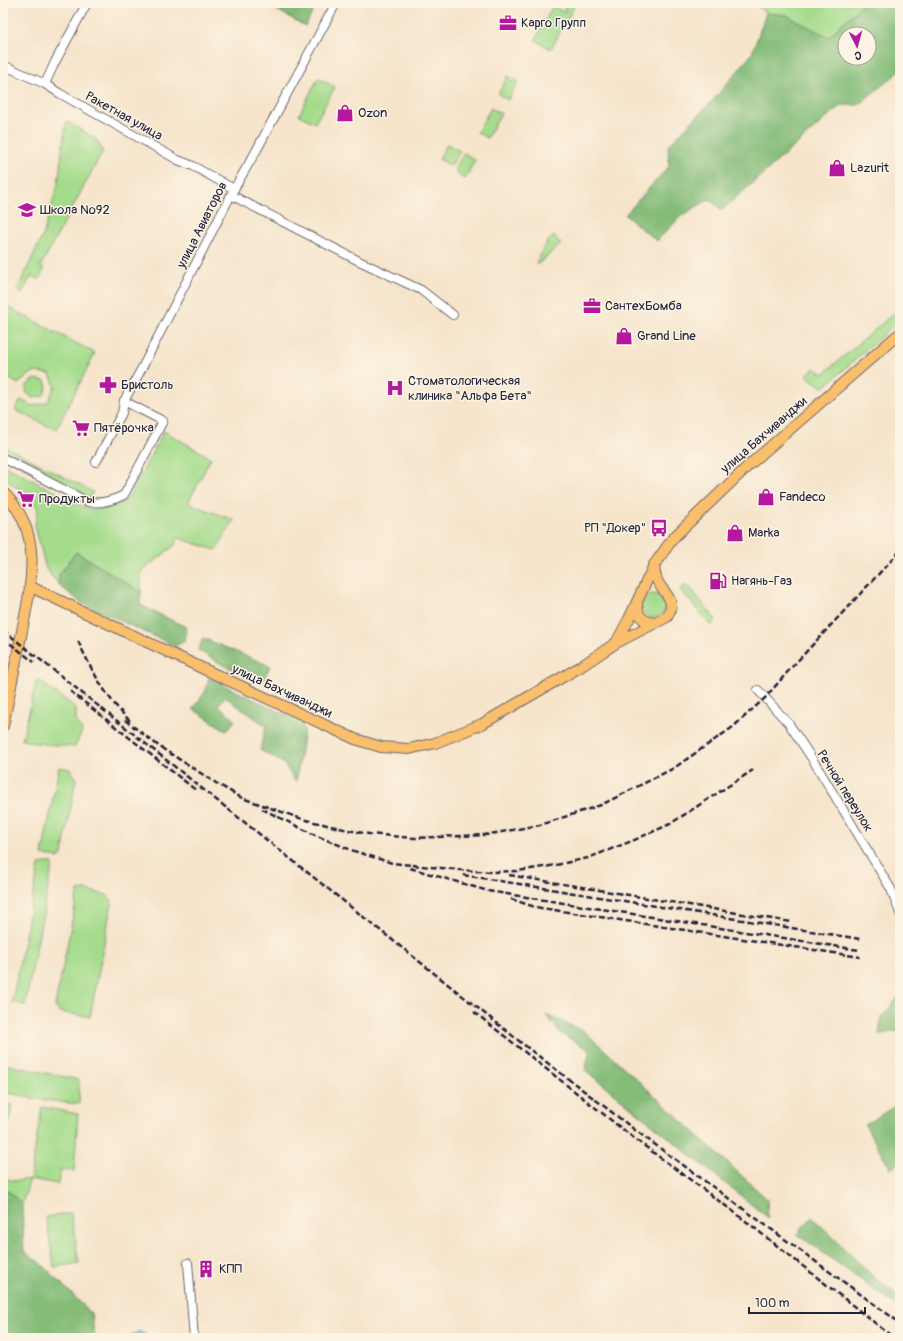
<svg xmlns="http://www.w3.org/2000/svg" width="903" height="1341" viewBox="0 0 903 1341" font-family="Pangolin,sans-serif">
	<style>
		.green { fill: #a5dc8c; stroke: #647f64 }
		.forest { fill: #84bc78; stroke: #536f5a; fill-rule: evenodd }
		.water { fill: #50b8cd; stroke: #396d84 }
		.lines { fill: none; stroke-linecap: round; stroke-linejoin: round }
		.minor-casing { stroke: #6c666d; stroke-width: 10 }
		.major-casing { stroke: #6c666d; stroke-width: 12 }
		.minor { stroke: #fff; stroke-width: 8 }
		.major { stroke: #f9bf6c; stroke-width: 10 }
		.rail { stroke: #22223b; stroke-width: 2.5; stroke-dasharray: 6 3; stroke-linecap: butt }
		.labels { text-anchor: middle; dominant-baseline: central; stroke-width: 3; stroke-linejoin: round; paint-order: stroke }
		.poi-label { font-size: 13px; fill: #22223b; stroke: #fcf5e5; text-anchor: start }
		.street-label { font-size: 13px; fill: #22223b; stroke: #fcf5e5 }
	</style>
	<rect width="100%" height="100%" fill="#fcf5e5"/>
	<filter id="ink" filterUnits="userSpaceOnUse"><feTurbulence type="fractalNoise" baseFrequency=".025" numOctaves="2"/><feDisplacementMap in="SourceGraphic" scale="8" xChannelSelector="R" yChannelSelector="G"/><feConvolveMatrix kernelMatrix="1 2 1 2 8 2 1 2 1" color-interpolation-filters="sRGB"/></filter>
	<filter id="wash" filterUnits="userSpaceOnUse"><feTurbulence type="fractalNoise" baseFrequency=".012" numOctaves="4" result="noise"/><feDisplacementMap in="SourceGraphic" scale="16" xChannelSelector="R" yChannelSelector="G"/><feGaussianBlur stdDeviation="0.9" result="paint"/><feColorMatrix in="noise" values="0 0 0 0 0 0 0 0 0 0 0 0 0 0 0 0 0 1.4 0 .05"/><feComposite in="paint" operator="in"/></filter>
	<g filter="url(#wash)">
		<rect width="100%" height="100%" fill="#f6e4cb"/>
		<g class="green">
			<polygon points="567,3 576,3 551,49 535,40 553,6 565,13 567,11 564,9"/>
			<polygon points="753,3 864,3 828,38 786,15 766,13"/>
			<polygon points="508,76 518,82 508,100 498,94"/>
			<polygon points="318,78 335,87 315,123 299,115"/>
			<polygon points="491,108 501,114 487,138 477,132"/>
			<polygon points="66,121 96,139 103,151 40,267 44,269 39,280 31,276 22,294 17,290 43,235 58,184"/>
			<polygon points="447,144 460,151 451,166 439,159"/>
			<polygon points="464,153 475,160 465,179 458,175 455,168"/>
			<polygon points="554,236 561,244 538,264 536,263 548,241"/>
			<polygon points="9,307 19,313 95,353 56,430 15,410 21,400 32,406 48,402 55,386 50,374 33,372 18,384 3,375 3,319"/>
			<polygon points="900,308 900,320 823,388 806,375 815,368 823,374"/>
			<path d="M35 379 45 381 47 387 43 396 33 398C27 394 26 393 26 386Z"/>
			<polygon points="164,431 211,458 188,503 234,520 216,550 178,538 175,545 141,572 141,592 76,552 59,575 59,585 46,569 35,526 38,509 28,493 14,486 3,477 3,465 88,509 108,509 127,500"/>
			<polygon points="3,445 93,492 88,501 3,456"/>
			<polygon points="687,584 716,620 711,626 680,589"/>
			<circle cx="653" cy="606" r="12"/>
			<polygon points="37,679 76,708 76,720 82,731 75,747 36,743 22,740"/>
			<polygon points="59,767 70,769 76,778 62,855 58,858 42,855"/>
			<polygon points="45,863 53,863 25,1005 12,1002 39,865"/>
			<polygon points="85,890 107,895 112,902 90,1017 59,1012 55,1006 78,891"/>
			<polygon points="3,1064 79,1080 79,1104 43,1100 3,1092"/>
			<polygon points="3,1103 12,1105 3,1150"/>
			<polygon points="42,1107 78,1114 74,1171 60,1170 58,1184 30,1179 22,1204 12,1194 3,1187 3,1178 16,1181 30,1179"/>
			<polygon points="71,1213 79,1263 54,1267 46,1217"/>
		</g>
		<g class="forest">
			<polygon points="269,3 318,3 305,26 268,5"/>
			<path d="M864 3H900V71L858 105H841L722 210 709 199 680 217 657 241 625 215 669 166 668 146 714 99 752 54 766 13 786 15 828 37ZM845 34H869V58H845Z"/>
			<polygon points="76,552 141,592 140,605 186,627 185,641 175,646 80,602 59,585 59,575"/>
			<polygon points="203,638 270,666 262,683 221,664 198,650"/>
			<polygon points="209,678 303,723 304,731 296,782 283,763 260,750 266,726 225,697 218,705 235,720 227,731 193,709 205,692"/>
			<polygon points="900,995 900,1030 879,1035 881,1018"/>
			<polygon points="546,1015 584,1031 767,1199 768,1218 585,1070 590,1050 561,1034"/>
			<polygon points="898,1104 900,1107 900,1161 891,1169 865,1125"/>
			<polygon points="3,1187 12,1194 22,1204 24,1251 44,1266 91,1313 95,1338 3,1338"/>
			<polygon points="812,1217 875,1278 900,1297 900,1308 797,1234"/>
		</g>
		<polygon class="water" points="140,1331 152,1338 124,1338"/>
	</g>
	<g filter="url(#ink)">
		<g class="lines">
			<g class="minor-casing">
				<g id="minor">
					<polyline points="3,65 45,84 59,93 178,160 193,166 234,189"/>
					<polyline points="45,84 55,62 87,3"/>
					<polyline points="231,195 359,261 421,290 453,315"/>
					<path d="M3 458 88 502C101 504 112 501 124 495L163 421 124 401"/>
					<polyline points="96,462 122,413 124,401 143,366 234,189 255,153 336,3"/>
					<polyline points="758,690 789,724 813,760 891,889 900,913"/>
					<polyline points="188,1263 194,1338"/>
				</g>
			</g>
			<g class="major-casing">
				<g id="major">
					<path d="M3 492C45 533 31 585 21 636 15 666 9 696 3 726"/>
					<path d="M31 587 206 670 355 739 381 747 409 749 435 743 482 724 580 667 616 643 667 617C678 599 663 594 657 580 655 575 654 570 654 565"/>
					<path d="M637 602C637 615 641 621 654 623"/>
					<polyline points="616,643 629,619 654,565 674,537 748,466 900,333"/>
				</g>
			</g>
			<use href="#minor" class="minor"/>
			<use href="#major" class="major"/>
			<g class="rail">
				<polyline points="3,630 528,1048 639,1133 900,1323"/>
				<polyline points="3,638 34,662"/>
				<path d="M78 641C92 671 106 698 131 722"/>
				<polyline points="70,691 197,791"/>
				<polyline points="125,720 160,747 216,783 242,798 302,819 348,830 369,834 414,838 485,835 540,825 601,805 674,768 733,727 765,698 791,668 900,551"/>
				<polyline points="262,809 317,836 354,851 392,863 461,870 491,872 518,871 556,865 588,858 632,841 670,824 753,770"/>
				<polyline points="410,868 488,891 859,950"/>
				<polyline points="463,875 860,939"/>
				<polyline points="509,875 791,922"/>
				<polyline points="511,899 535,907 860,957"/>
				<polyline points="474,1012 635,1139 738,1215 894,1338"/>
			</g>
		</g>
	</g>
	<defs>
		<g id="office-bare" transform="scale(1.38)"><path d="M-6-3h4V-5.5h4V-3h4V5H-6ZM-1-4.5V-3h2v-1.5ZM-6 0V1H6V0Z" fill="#b5179e" stroke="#fcf5e5" stroke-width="2.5" paint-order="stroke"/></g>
		<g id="shop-bare" transform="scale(1.38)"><path d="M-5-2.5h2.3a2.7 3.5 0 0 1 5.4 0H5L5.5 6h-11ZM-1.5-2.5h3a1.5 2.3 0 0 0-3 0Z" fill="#b5179e" stroke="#fcf5e5" stroke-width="2.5" paint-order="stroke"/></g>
		<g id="school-bare" transform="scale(1.38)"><path d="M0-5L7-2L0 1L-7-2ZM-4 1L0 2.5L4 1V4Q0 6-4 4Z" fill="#b5179e" stroke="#fcf5e5" stroke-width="2.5" paint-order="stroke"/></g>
		<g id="pharmacy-bare" transform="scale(1.38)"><path d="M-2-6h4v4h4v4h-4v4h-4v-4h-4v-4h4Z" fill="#b5179e" stroke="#fcf5e5" stroke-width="2.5" paint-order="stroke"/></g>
		<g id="hospital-bare" transform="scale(1.38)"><path d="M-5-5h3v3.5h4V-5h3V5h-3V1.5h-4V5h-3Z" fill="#b5179e" stroke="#fcf5e5" stroke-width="2.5" paint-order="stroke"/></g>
		<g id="supermarket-bare" transform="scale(1.38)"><path d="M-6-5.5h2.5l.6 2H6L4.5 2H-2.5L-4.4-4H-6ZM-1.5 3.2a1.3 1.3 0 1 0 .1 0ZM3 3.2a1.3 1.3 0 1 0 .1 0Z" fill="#b5179e" stroke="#fcf5e5" stroke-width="2.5" paint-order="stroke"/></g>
		<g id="bus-bare" transform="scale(1.38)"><path d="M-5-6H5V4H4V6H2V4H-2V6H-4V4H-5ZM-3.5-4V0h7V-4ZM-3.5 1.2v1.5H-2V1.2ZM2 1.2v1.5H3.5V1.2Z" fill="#b5179e" stroke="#fcf5e5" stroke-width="2.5" paint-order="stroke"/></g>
		<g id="fuel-bare" transform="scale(1.38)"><path d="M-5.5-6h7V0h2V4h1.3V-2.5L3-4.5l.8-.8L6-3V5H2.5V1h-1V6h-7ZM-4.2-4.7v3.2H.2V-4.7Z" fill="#b5179e" stroke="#fcf5e5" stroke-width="2.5" paint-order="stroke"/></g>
		<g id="building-bare" transform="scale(1.38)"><path d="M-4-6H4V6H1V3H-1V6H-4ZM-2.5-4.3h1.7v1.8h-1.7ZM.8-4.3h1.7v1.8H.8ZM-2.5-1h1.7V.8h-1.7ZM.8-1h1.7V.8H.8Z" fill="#b5179e" stroke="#fcf5e5" stroke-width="2.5" paint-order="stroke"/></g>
	</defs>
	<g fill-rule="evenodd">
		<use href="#office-bare" x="508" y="23"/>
		<use href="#shop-bare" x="345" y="113"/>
		<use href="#shop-bare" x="837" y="168"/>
		<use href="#school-bare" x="27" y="210"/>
		<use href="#office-bare" x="592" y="306"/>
		<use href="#shop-bare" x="624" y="336"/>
		<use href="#pharmacy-bare" x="108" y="385"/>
		<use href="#hospital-bare" x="395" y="388"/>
		<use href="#supermarket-bare" x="81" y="428"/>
		<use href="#shop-bare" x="766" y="497"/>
		<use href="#supermarket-bare" x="26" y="499"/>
		<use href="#bus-bare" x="659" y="528"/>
		<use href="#shop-bare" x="735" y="533"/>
		<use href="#fuel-bare" x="718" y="581"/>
		<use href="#building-bare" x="206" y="1269"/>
	</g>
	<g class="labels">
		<g class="poi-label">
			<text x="521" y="23">Карго Групп</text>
			<text x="358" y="113">Ozon</text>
			<text x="850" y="168">Lazurit</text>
			<text x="40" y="210">Школа №92</text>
			<text x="605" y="306">СантехБомба</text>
			<text x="637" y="336">Grand Line</text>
			<text x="408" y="381">Стоматологическая<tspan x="408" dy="15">клиника "Альфа Бета"</tspan></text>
			<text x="121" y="385">Бристоль</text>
			<text x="94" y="428">Пятёрочка</text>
			<text x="779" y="497">Fandeco</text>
			<text x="39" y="499">Продукты</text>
			<text x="646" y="528" text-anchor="end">РП "Докер"</text>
			<text x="748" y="533">Marka</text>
			<text x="731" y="581">Нагянь-Газ</text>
			<text x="219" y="1269">КПП</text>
		</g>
		<g class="street-label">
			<text transform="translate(124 116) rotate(29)">Ракетная улица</text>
			<text transform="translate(202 225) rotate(-63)">улица Авиаторов</text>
			<text transform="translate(764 435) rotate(-41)">улица Бахчиванджи</text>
			<text transform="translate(282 691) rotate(25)">улица Бахчиванджи</text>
			<text transform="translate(845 791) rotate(58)">Речной переулок</text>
		</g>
	</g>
	<rect width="903" height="1341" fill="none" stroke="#fcf5e5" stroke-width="16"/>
	<g transform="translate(857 46) rotate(174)"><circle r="19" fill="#fcf5e5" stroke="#a5a1a1"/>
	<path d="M0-3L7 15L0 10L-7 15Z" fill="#b5179e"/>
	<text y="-6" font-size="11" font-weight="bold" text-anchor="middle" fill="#22223b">С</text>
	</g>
	<path d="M749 1307v6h116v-6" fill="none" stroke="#22223b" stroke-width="2"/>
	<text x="755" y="1307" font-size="12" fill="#22223b" stroke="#fcf5e5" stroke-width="3" paint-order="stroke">100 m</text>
</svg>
